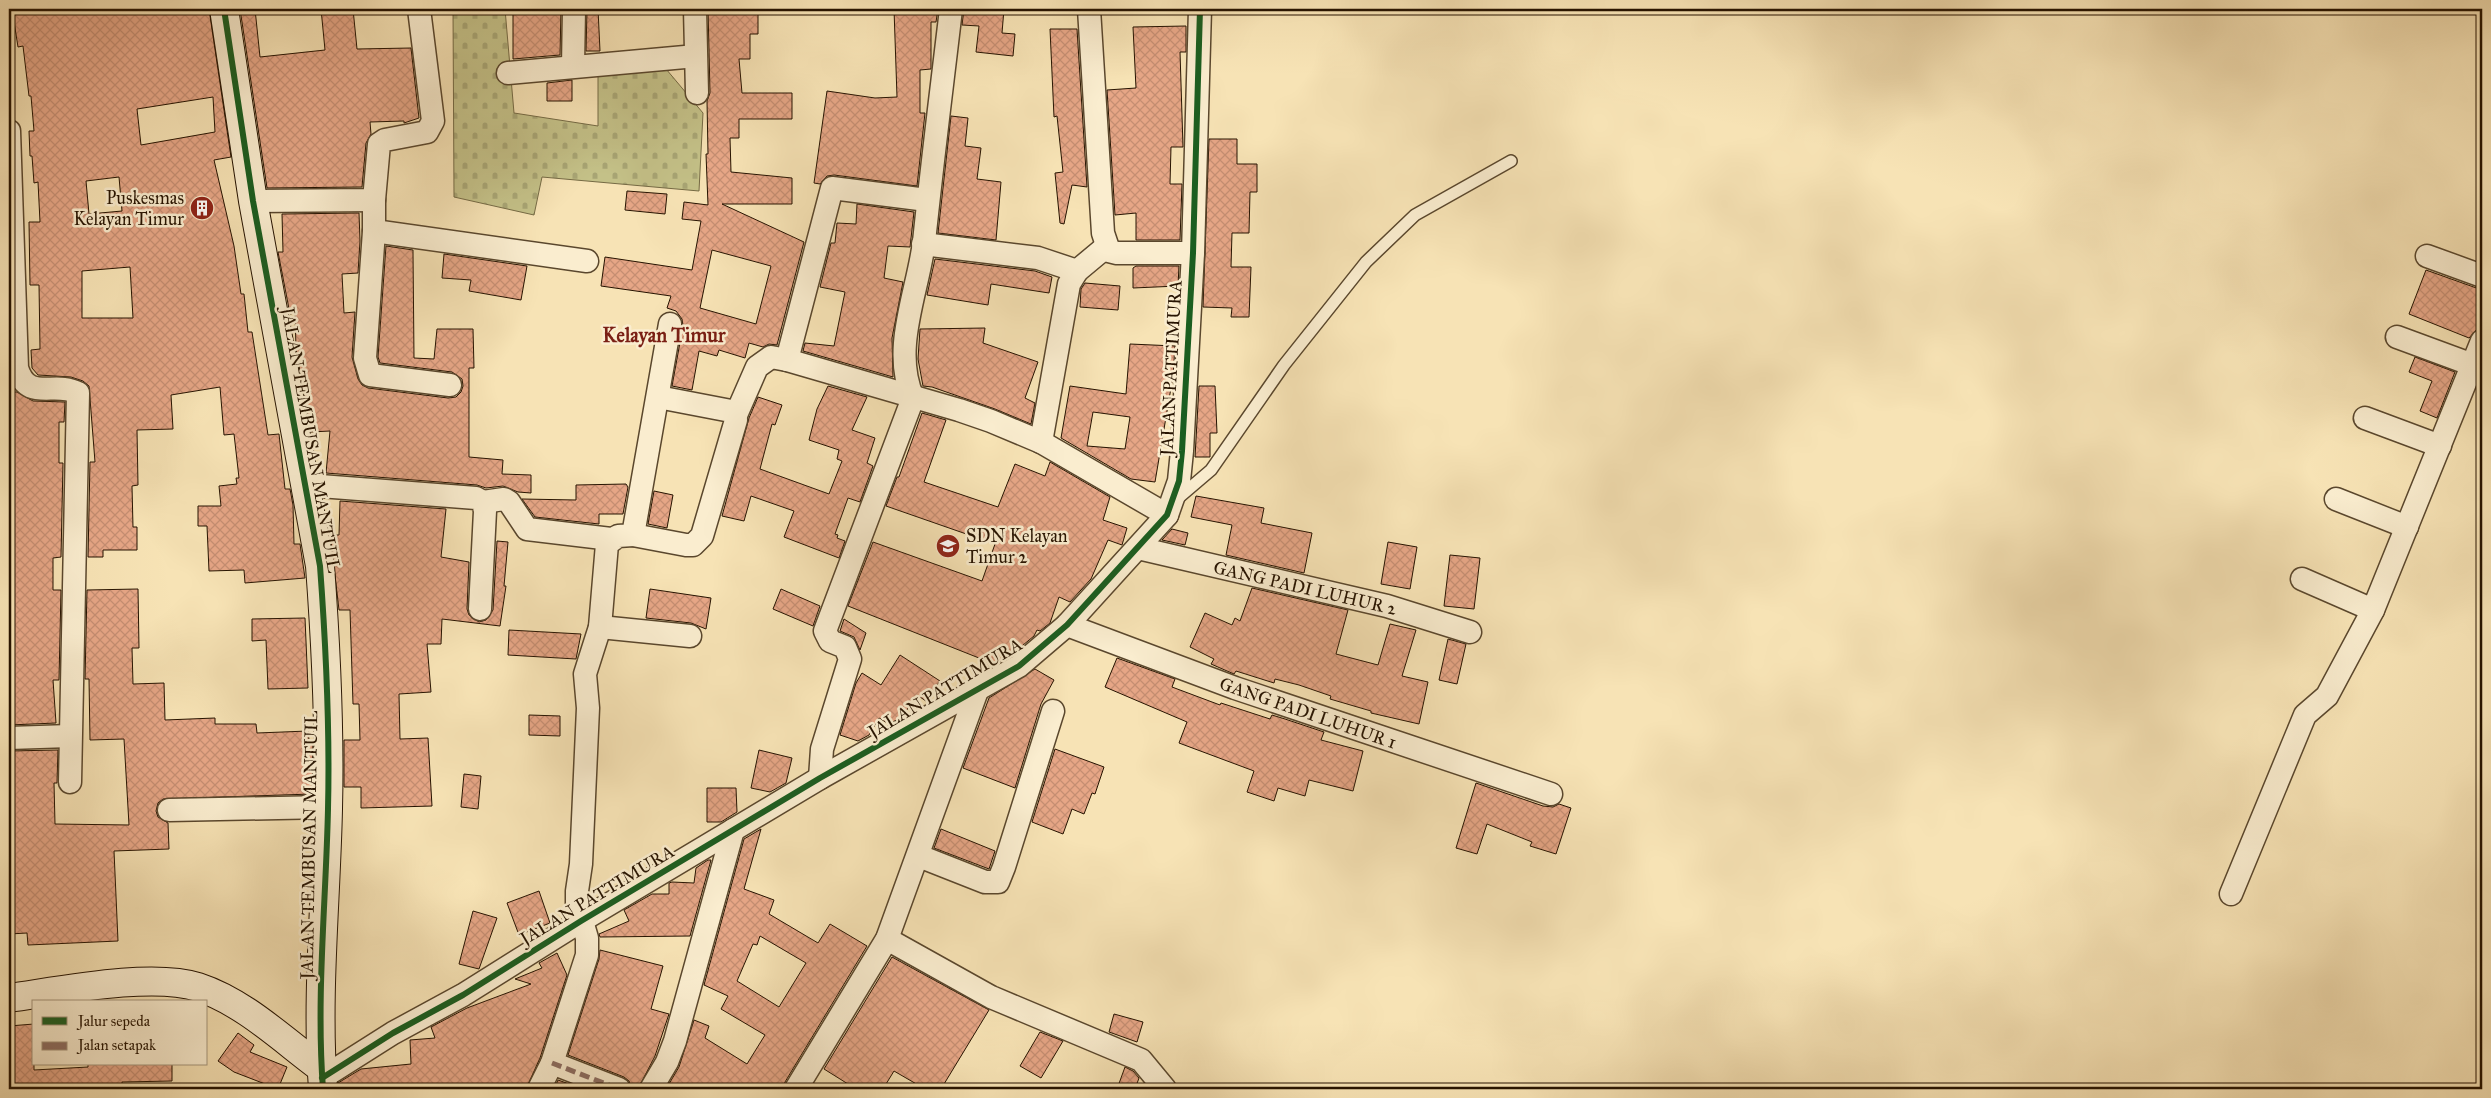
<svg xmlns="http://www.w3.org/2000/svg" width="2491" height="1098" viewBox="0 0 2491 1098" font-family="'IM FELL Great Primer',serif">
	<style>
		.cemetery { fill: url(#cemetery-stones); stroke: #756a44 }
		.building { fill: url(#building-cross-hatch); stroke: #261300; fill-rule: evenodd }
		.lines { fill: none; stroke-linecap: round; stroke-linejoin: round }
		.lane-casing { stroke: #5a472d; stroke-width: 14 }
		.street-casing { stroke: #5a472d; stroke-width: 25 }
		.secondary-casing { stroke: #261300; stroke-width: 30 }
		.lane { stroke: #faedcf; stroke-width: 11 }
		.street { stroke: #faedcf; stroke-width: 22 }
		.secondary { stroke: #faedcf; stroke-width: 28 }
		.quiet { stroke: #8d6e63; stroke-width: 5; stroke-dasharray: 10 5; stroke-linecap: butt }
		.cycleway-casing { stroke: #faedcf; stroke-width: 9 }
		.cycleway { stroke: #1b5e20; stroke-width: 6 }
		.labels { text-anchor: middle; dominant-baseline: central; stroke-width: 5; stroke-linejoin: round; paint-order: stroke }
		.poi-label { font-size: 18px; fill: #261300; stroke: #faedcf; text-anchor: end }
		.street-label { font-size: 18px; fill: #261300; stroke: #faedcf }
		.quarter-label { font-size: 20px; font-weight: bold; fill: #7a1f14; stroke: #faedcf }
	</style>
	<defs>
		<pattern id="cemetery-stones" width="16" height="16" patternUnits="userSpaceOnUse" patternTransform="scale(1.25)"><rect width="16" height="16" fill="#c4c188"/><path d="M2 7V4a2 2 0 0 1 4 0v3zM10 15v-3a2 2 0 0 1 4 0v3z" fill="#a8a574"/></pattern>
		<pattern id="building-cross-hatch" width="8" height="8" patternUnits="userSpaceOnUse" patternTransform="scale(1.25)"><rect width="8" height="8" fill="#e6a686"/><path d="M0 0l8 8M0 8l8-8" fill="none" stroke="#c58e72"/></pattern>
	</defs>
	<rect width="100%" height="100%" fill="#f7e3b5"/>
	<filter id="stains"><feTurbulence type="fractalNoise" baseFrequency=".004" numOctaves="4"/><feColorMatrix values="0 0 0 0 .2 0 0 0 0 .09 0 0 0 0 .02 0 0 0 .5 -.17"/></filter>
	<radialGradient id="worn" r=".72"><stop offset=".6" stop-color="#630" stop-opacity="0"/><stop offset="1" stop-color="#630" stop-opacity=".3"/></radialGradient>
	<polygon class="cemetery" points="453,9 505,9 514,113 598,126 598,69 661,63 703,113 699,191 542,177 534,215 454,197"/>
	<g class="building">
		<path d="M12 9H209L231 157 214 160 234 246 241 294H244L248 332H252L268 435 279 434 285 489H290L293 505 294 544H300L305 578 245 583 244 570 209 571 207 526H198V506H221L219 486 237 484 236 478H239L234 434 224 435 220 387 171 395 173 429 137 430 138 485 132 486 133 527H137V550H103V557H88L90 462H95L89 386 83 381 71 377 38 375 32 368 31 350 40 349 39 285H30L29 222H40L38 182 34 183 32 156H30L29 131H34L31 96H29L23 46 18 47ZM213 97 215 132 141 145 137 109ZM119 177 122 211 89 214 86 181ZM130 267 133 318H82V271Z"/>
		<polygon points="240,9 255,9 260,57 325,50 321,9 353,9 357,49 411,48 419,118 404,123 404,121 370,122 371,134 366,143 362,187 267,188"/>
		<polygon points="513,9 561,9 560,55 513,59"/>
		<polygon points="587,9 598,9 600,51 586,51"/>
		<path d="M708 9H758V34H750V59H739L742 93H792V119H739V138H730L731 172 792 178V204H722L804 242 777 345 769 344 763 347 749 343 745 358 719 350 717 356 699 351 692 390 672 386 683 326 682 319 676 311 667 308 671 296 601 286 605 257 692 270 701 221 682 219 684 202 708 205 706 154H708L707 101 710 93ZM712 250 771 266 756 324 700 308Z"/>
		<polygon points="894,9 938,9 936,22 931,22 931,69 920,70 920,113 925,113 917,186 834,175 827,176 820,184 814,183 827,91 875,98 897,97"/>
		<polygon points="964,9 1004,9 1002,33 1015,34 1013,56 976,52 979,26 962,25"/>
		<polygon points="1186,26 1186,52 1180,52 1183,147 1171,147 1170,184 1182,184 1180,240 1136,240 1136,213 1115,215 1107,90 1136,88 1133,27"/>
		<polygon points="1050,29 1077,29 1087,187 1072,185 1064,224 1060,223 1055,173 1063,172 1057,116 1054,117"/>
		<polygon points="572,80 572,101 547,101 547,83"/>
		<polygon points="951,116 968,118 965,146 981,148 977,179 1001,182 996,240 938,233"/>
		<polygon points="1209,139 1237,139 1237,164 1257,164 1257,192 1250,192 1249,233 1232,233 1231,267 1251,267 1249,317 1231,317 1232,308 1203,307"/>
		<polygon points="627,191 667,194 665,214 625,210"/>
		<polygon points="857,204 914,212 910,247 888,246 884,278 903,282 892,338 893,377 803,351 805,343 834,346 845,292 820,287 831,243 835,243 837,223 856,224"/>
		<polygon points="359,213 360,241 358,273 342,274 344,313 355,312 352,357 358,379 362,385 368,388 448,398 456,397 461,392 463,386 462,379 452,372 380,363 378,357 386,246 413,250 414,358 434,359 437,329 473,329 474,368 469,368 469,457 503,460 502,474 531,475 531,493 518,492 503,486 486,488 477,485 326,473 330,431 311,432 296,349 295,313 290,314 278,252 283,252 282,214"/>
		<polygon points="444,254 527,266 521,300 469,291 471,280 442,278"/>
		<polygon points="935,259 1035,271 1052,277 1049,293 991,284 988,305 927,295"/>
		<polygon points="1136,266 1179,266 1178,286 1133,288 1133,268"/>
		<polygon points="2426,270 2482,290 2482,317 2477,329 2469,338 2409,314"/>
		<polygon points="1085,283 1120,286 1118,310 1080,307 1081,289"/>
		<polygon points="985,328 983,343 1038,362 1025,398 1035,403 1031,424 995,409 932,387 923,386 918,359 920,329"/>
		<path d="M1130 344 1175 346 1173 376 1155 482 1131 479 1061 438 1070 386 1126 394ZM1093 412 1130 417 1125 449 1087 446Z"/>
		<polygon points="2415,357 2455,372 2437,418 2420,411 2432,381 2409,372"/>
		<polygon points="828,386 867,397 852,430 875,438 867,463 873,466 860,502 848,498 835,534 838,535 837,538 845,541 839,558 784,537 794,511 751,496 744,521 722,516 749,418 758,397 782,405 775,425 772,424 760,469 829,494 842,461 837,459 839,450 809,440 817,409"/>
		<polygon points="1199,386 1215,386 1217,433 1210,433 1210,457 1195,457"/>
		<polygon points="9,392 17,392 33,401 65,402 64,422 59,422 59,463 63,463 61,557 53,558 53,590 61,590 59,680 53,680 56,723 9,725 9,548 12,548 12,495 9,495"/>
		<polygon points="922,413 946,420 924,482 998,507 1015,464 1045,476 1050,462 1110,497 1103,520 1127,528 1122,545 1108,540 1091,579 1070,602 1059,597 1050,623 1040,631 1037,630 1034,636 1011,655 991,667 982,663 984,660 848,606 873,542 982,581 995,544 886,506 897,477 899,477"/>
		<polygon points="626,484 628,487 623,514 599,514 599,524 535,517 522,499 576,500 576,485"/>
		<polygon points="654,491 673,495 667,528 648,524"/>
		<polygon points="1196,496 1264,508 1261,523 1312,533 1304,573 1226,555 1232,525 1191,517"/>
		<polygon points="340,501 446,509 441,557 469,562 467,609 469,615 479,622 486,620 493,610 497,541 508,542 504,586 506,586 500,626 442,619 441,644 427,644 431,692 399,694 400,739 428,738 432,806 361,808 361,787 344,787 344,740 360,740 359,704 353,704 350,610 339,610 331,541 336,541 336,535 339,535"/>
		<polygon points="1172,529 1188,533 1185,545 1162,540"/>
		<polygon points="1388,542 1417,547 1410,589 1381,584"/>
		<polygon points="1450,555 1480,558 1474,609 1444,606"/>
		<polygon points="1252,588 1348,610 1336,654 1378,665 1390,624 1416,630 1402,676 1428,682 1419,724 1371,713 1371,711 1330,699 1331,696 1299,685 1275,679 1274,683 1236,671 1234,674 1211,664 1214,659 1190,647 1205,613 1232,625 1235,618 1240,621"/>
		<polygon points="138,589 139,648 132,648 133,684 164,683 165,720 215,718 215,724 256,724 257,733 308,731 309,740 313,740 312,794 163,799 158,803 156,811 158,817 168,823 169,849 114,851 118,941 28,945 27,933 9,934 9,751 58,750 57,783 54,783 55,824 129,825 124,739 90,740 89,679 85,679 87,590"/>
		<polygon points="650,589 711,598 706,629 691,623 646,618"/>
		<polygon points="781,589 820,606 813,626 773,609"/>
		<polygon points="305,618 308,688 268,689 266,640 252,641 252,619"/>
		<polygon points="844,619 866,633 860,650 854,637 840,631"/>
		<polygon points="509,630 581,634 576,659 508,655"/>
		<polygon points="1448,639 1466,644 1457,684 1439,680"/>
		<polygon points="900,655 940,681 926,701 917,695 902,717 889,724 879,718 869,735 858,741 840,735 856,683 862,673 881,685"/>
		<polygon points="1117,658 1175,679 1172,687 1220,705 1221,703 1270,719 1272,715 1285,719 1324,732 1321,740 1363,751 1353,791 1309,780 1305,796 1278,788 1274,801 1247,792 1254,771 1179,743 1187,722 1105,687"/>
		<polygon points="1035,669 1054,680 1041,704 1015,788 963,768 989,698"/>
		<polygon points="529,715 560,716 560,736 529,735"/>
		<polygon points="1055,749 1104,767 1095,794 1092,793 1084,814 1072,809 1063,834 1032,822"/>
		<polygon points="759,750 792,758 786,783 770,792 751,788"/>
		<polygon points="464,774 481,776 478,809 461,807"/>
		<polygon points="1476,783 1543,806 1553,807 1559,804 1571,808 1556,854 1530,846 1532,842 1487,824 1477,854 1456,848"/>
		<polygon points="707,788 736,788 737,812 721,822 707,822"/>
		<path d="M761 829 744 889 774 900 769 914 818 943 830 924 867 946 785 1082 783 1089H666L679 1067 694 1020 709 1026 705 1038 747 1064 765 1035 721 1009 728 996 704 985 744 839ZM760 936 806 963 779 1007 737 981 753 944 757 945Z"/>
		<polygon points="941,829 995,851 989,869 934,848"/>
		<polygon points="708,860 711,860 690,936 600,937 599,934 629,921 624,910 652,894 669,894 669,883 672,882 694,883 696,868"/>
		<polygon points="539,891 550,923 519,935 507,903"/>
		<polygon points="473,911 497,918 479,969 459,964"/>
		<polygon points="600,950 663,966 651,1009 669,1014 655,1056 638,1089 632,1089 629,1081 624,1077 568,1055 599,959"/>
		<polygon points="557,953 567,975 540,1058 526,1089 339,1089 338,1083 361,1069 411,1064 410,1040 435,1038 431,1027 467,1008 531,984 515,979 542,968 539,963"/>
		<polygon points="892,957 989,1010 941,1089 925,1089 894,1071 883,1089 856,1089 824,1069"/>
		<polygon points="1114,1014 1143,1022 1137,1042 1109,1032"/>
		<polygon points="34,1024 34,1070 88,1067 88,1064 172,1064 172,1081 122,1082 123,1089 9,1089 9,1026"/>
		<polygon points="1040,1032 1063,1041 1041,1078 1020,1066"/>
		<polygon points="238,1033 254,1045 250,1052 287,1067 278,1089 234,1072 218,1061"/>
		<polygon points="1125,1067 1133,1071 1139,1078 1135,1089 1117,1089"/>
		<polygon points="558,1080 583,1089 554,1089"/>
	</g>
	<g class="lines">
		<g class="lane-casing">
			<polyline id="lane" points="1177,499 1211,470 1284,365 1366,262 1415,215 1511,161"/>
		</g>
		<g class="street-casing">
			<g id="street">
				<polyline points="695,9 697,93"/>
				<polyline points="1089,9 1103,233 1109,251 1117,253 1193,253"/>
				<polyline points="573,66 574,9"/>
				<polyline points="508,73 696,56"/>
				<path d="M9 131 17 368C28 403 54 380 78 393L70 782"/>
				<polyline points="374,200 374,231 365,358 370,375 450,385"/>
				<polyline points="253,201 374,200 379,144 385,140 427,132 433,121 419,9"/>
				<polyline points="374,231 587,261"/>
				<polyline points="923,244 1038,258 1077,271"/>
				<polyline points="2427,256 2482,276"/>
				<polyline points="2397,337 2473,365"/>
				<polyline points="787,360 832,188 927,200"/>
				<polyline points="736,415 757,367 771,357 787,360 959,410 991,421 1041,442 1167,515"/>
				<polyline points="2365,418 2440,446"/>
				<polyline points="1041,442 1069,284 1077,271 1107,246"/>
				<polyline points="307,485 476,498 483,502 485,511 480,609"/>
				<polyline points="2336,499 2407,527"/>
				<polyline points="483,502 504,499 509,502 527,529 611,539"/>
				<polyline points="633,535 686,545 693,545 702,536 736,420 735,412 731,411 658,397"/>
				<polyline points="1138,548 1387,606 1470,632"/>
				<polyline points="2302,579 2373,610"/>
				<polyline points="1067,625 1235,688 1551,794"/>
				<polyline points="600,627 690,636"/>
				<polyline points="9,738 70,736"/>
				<path d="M820 778 822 749 850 659 845 647 830 641 825 631 913 398C891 349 918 292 924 242 932 164 942 86 951 9"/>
				<polyline points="169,810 328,807"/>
				<polyline points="919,856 985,882 998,882 1004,867 1053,711"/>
				<polyline points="2231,894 2305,715 2327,696 2373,610 2482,341"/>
				<polyline points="887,939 991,997 1141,1060 1165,1089"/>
				<polyline points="552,1063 619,1089"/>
				<polyline points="322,1078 393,1033 463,995 581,921 820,778 1019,666 1067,625 1167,515 1179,481 1182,451 1193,253 1200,9"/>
				<polyline points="539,1089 552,1063 587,955 587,938 577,904 577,891 581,864 588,708 585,674 600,627 607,544 618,536 633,535 670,324"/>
				<polyline points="651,1089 667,1062 675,1041 733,830"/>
				<polyline points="796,1089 887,939 978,688"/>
			</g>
		</g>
		<g class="secondary-casing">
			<g id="secondary">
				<path d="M224 9 253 201 320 566C326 647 330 728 328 809 326 902 316 996 323 1089"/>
				<path d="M9 998C59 991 151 972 198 987 244 1002 283 1040 321 1068"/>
			</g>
		</g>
		<use href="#lane" class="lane"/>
		<use href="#street" class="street"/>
		<use href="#secondary" class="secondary"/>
		<polyline class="quiet" points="552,1063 619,1089"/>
		<g class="cycleway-casing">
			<g id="cycleway">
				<path d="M224 9 253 201 320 566C326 647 330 728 328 809 326 902 316 996 323 1089"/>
				<polyline points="322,1078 393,1033 463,995 581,921 820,778 1019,666 1067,625 1167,515 1179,481 1182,451 1193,253 1200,9"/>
			</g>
		</g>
		<use href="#cycleway" class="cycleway"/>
	</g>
	<defs>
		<g id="building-disc" transform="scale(1.25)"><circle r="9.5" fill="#8f2418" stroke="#faedcf"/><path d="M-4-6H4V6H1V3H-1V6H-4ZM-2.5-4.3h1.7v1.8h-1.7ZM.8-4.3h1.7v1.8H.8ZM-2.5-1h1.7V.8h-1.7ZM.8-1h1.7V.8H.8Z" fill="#fff"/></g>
		<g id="school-disc" transform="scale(1.25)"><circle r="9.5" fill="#8f2418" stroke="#faedcf"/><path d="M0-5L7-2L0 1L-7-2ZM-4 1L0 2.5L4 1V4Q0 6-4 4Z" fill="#fff"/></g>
	</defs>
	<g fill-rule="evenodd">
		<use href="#building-disc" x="202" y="208"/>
		<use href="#school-disc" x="948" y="546"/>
	</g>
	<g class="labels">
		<g class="poi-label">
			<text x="184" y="198">Puskesmas<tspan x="184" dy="21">Kelayan Timur</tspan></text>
			<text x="966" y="536" text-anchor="start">SDN Kelayan<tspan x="966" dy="21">Timur 2</tspan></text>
		</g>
		<g class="street-label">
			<text transform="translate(1171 368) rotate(-87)">JALAN PATTIMURA</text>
			<text transform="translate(311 440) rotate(80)">JALAN TEMBUSAN MANTUIL</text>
			<text transform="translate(1305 588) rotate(13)">GANG PADI LUHUR 2</text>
			<text transform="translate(945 688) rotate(-31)">JALAN PATTIMURA</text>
			<text transform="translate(1308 713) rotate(19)">GANG PADI LUHUR 1</text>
			<text transform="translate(309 845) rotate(-89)">JALAN TEMBUSAN MANTUIL</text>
			<text transform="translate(597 895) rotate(-31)">JALAN PATTIMURA</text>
		</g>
		<g class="quarter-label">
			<text x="664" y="335">Kelayan Timur</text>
		</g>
	</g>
	<rect width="2491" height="1098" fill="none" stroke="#f7e3b5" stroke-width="30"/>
	<rect x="10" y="10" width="2471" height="1078" fill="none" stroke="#261300" stroke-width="2.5"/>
	<rect x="15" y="15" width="2461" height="1068" fill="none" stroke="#261300"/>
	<rect x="32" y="1000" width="175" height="65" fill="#faedcf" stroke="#a5967c"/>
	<rect x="42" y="1017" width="25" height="8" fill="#1b5e20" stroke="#a5967c"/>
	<text x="78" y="1026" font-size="15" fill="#261300">Jalur sepeda</text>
	<rect x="42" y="1042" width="25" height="8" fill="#8d6e63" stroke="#a5967c"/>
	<text x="78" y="1050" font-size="15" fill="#261300">Jalan setapak</text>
	<rect width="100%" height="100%" filter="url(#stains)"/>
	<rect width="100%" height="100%" fill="url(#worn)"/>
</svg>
